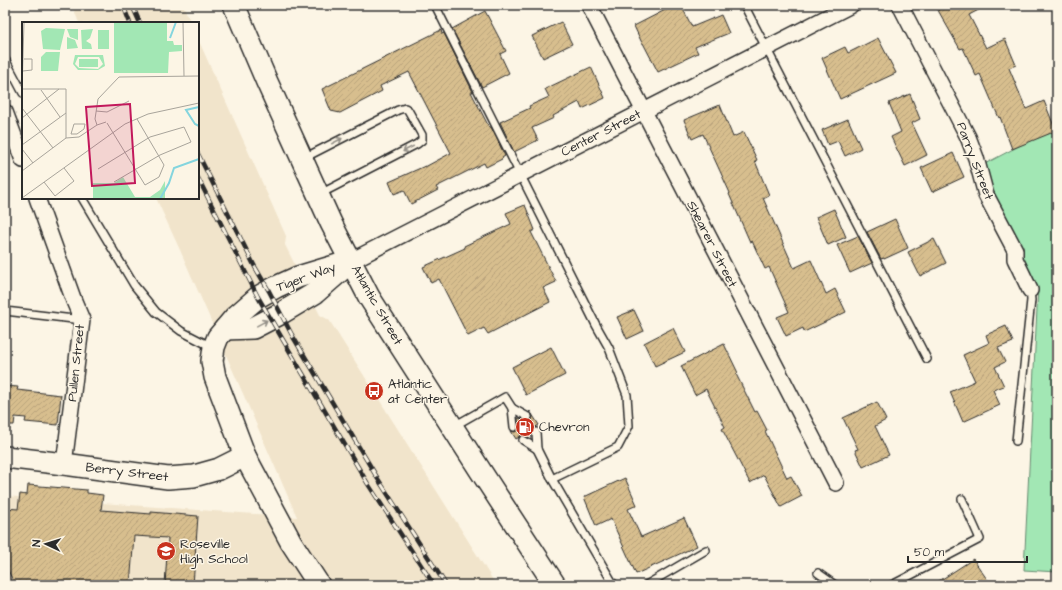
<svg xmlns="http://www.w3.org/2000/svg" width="1062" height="590" viewBox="0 0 1062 590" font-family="'Architects Daughter',sans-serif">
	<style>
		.built { fill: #f1e4cb }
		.park { fill: #a2e7b4; stroke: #668970 }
		.building { fill: url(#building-hatch); stroke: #2b2b2b }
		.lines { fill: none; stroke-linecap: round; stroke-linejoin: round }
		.lane-casing { stroke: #2b2b2b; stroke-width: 10 }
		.street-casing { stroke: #2b2b2b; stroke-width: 18 }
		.secondary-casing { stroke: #2b2b2b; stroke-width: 24 }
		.lane { stroke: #fcf5e5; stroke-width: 7 }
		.street { stroke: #fcf5e5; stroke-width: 15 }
		.secondary { stroke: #fcf5e5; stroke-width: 21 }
		.rail-casing { stroke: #2b2b2b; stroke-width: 4.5 }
		.rail { stroke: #fcf5e5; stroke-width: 3; stroke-dasharray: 9; stroke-linecap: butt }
		.oneway { stroke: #949088 }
		.labels { text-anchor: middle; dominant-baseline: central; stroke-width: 3; stroke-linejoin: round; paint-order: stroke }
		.street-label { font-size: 13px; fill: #2b2b2b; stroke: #fcf5e5 }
		.poi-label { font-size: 13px; fill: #2b2b2b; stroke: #fcf5e5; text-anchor: start }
		.inset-river { fill: none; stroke: #84d5de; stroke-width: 2 }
		.inset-road { fill: none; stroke: #a8a49b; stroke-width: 1 }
		.view { fill: #c2185b; fill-opacity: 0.15; stroke: #c2185b; stroke-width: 2 }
		.inset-edge { fill: none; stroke: #2b2b2b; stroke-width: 2 }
	</style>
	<defs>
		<pattern id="building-hatch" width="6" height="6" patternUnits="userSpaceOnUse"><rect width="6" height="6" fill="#d7be8e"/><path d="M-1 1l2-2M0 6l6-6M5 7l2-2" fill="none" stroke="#b9a37b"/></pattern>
	</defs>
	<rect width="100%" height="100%" fill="#fcf5e5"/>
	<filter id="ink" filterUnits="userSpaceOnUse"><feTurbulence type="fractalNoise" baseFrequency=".025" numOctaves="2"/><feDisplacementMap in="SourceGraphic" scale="8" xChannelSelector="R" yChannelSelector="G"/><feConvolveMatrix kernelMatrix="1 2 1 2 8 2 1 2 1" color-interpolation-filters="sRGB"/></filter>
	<g filter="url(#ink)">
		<g class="built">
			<polygon points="72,5 183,5 191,23 79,23"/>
			<polygon points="198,39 286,236 285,245 320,315 329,320 496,585 5,585 5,496 297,517 180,250 156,198 198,198"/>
		</g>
		<polygon class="park" points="1057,126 1057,572 1024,570 1038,288 977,168"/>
		<g class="building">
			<polygon points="675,5 681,5 692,27 721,15 729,33 695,47 698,53 658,72 643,43 642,43 634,26"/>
			<polygon points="935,5 988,5 969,15 986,48 1005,39 1016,65 1009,68 1026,109 1044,101 1056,131 1012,149 1000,117 999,118 980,74 976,76 963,48 960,49"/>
			<polygon points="485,11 506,51 500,54 509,73 482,87 452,29"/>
			<polygon points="561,22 572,44 543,58 532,36"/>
			<polygon points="441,30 442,34 444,33 473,92 471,92 489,127 491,127 505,156 502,158 502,159 486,167 484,163 436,187 438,190 411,204 404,190 394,194 389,182 425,166 425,167 451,153 409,72 380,86 382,91 340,113 331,111 322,89"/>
			<polygon points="878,38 896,73 840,99 822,58 845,47 848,53"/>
			<polygon points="591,67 605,98 582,109 579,102 553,116 554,118 532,128 538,140 514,152 500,122 530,108 529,106 549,97 545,89"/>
			<polygon points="910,94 920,119 912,123 927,155 905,166 891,137 901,132 889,103"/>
			<polygon points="720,105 733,137 744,132 757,160 755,161 769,195 763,198 794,268 811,260 826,294 835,289 846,312 804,332 803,328 786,336 777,317 789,312 769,267 765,269 752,241 750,242 729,194 730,193 703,134 692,139 684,120"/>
			<polygon points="848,119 861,148 845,156 838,141 828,145 822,130"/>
			<polygon points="953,153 964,177 932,192 921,168"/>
			<polygon points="525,205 535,230 531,232 556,282 543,288 550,302 488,334 484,328 468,336 439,279 431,283 423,267 465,248 464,246 511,224 506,213"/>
			<polygon points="834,209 846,237 828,245 816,217"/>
			<polygon points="895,219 908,248 884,259 884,258 881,259 867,232"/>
			<polygon points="858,236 872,263 850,273 837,245"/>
			<polygon points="934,239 946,263 920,276 908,252"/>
			<polygon points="634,310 644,331 627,339 617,317"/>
			<polygon points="1006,326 1013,342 998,348 1005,362 995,367 1004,386 993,390 1000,405 963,422 950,392 975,381 963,355 989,343 986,335"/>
			<polygon points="673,328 685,352 655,366 644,343"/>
			<polygon points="724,344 738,373 736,374 755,412 757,411 767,430 765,431 787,478 791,476 802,496 781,507 764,475 750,483 722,429 725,427 706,389 695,395 681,366"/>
			<polygon points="551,347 565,375 526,395 512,367"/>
			<polygon points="5,386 18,387 17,390 61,395 58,425 25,422 26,418 15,417 14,425 5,425"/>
			<polygon points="877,402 886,420 875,426 889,455 863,467 855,450 858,449 843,418"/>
			<polygon points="530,411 539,425 516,439 511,431 515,432 518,429 518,418 519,418 526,422 531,421 533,417 532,414 529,412"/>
			<polygon points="625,478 637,505 628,509 641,537 684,518 697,546 636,574 611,519 596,526 584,497"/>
			<polygon points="28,485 87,490 87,493 103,495 101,510 151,514 151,512 198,516 193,585 165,585 168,538 134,536 130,585 15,585 5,564 5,508 18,509 20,494 27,495"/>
			<polygon points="973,559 991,585 933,585"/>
		</g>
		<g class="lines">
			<g class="lane-casing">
				<g id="lane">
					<polyline points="435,5 596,325 609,348 627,395 629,426 618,447 552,479"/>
					<polyline points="744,5 927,359"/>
					<polyline points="5,59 23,93"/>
					<polyline points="304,158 398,110 405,108 408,110 422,135 422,140 417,144 320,194"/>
					<polyline points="82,198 134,285 156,312 181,331 212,347"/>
					<polyline points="5,311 82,320"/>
					<polyline points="454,426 505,397 512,408"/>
					<polyline points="514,427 512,408 528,417"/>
					<polyline points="536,432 537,449 552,479 614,585"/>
					<polyline points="523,440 537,449"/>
					<polyline points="1016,441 1031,300 1030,290"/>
					<polyline points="818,573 835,585"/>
					<polyline points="646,585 706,550"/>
					<polyline points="892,585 980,539 962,499"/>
				</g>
			</g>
			<g class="street-casing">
				<g id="street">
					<polyline points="589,5 836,483"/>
					<polyline points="900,5 968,137 976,158 986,195 1015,250 1015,259 1030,290"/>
					<polyline points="5,112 23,160"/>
					<polyline points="37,198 74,301 82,320 64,464"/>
					<polyline points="351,261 851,5"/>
				</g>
			</g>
			<g class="secondary-casing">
				<g id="secondary">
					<polyline points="234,5 267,82 331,223 369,297 480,470 555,585"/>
					<polyline points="225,329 253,328 280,314 315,293 346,266"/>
					<polyline points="5,457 64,464 168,478 194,476 219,469 245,456"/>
					<polyline points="319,585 291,542 245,456 215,377 212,361 214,347 218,337 235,317 258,297 276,287 298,277 351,261"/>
				</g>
			</g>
			<use href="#lane" class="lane"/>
			<use href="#street" class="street"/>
			<use href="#secondary" class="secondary"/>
			<g class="rail-casing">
				<g id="rail">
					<polyline points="123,5 130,23"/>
					<polyline points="132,5 140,23"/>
					<polyline points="198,154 255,267 269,291 292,335 378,479 446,585"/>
					<polyline points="198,178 258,297 283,340 368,484 434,585"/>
				</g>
			</g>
			<use href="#rail" class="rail"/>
		</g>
		<defs><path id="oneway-shaft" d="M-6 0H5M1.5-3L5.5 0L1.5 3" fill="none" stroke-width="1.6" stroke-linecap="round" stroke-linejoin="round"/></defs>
		<g class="oneway">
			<use href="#oneway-shaft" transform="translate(337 141) rotate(-27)"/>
			<use href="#oneway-shaft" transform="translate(408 149) rotate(153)"/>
			<use href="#oneway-shaft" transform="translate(262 323) rotate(-29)"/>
		</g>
	</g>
	<defs>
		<g id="bus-disc" transform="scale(1)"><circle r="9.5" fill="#c8321e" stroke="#fcf5e5"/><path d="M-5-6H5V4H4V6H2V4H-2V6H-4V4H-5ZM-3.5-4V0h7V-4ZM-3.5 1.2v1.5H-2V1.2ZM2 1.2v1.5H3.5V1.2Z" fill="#fff"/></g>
		<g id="fuel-disc" transform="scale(1)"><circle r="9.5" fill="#c8321e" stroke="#fcf5e5"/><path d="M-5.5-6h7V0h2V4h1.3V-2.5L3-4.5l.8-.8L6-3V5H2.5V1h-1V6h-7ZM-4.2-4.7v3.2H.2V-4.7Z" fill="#fff"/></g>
		<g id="school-disc" transform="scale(1)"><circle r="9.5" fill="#c8321e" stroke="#fcf5e5"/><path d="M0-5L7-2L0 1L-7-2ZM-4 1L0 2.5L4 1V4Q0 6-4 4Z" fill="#fff"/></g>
	</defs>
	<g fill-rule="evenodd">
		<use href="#bus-disc" x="374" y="391"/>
		<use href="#fuel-disc" x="525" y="427"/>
		<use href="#school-disc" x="166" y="551"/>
	</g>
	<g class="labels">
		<g class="street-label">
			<text transform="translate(601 133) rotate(-27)">Center Street</text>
			<text transform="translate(975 161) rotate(69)">Parry Street</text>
			<text transform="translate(712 244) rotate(63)">Shearer Street</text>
			<text transform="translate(306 277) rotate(-20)">Tiger Way</text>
			<text transform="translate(377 305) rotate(60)">Atlantic Street</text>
			<text transform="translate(76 363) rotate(-84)">Pullen Street</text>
			<text transform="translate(127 472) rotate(7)">Berry Street</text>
		</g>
		<g class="poi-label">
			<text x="388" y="384">Atlantic<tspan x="388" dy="15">at Center</tspan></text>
			<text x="539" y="427">Chevron</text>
			<text x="180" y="544">Roseville<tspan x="180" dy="15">High School</tspan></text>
		</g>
	</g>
	<g transform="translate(22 22)">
		<rect width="177" height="177" fill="#fcf5e5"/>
		<path d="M92 0H145V19H151L152 23H160V29L147 30 146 51H92Z" fill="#a2e7b4"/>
		<path d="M24 6 43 7 38 28 21 27 19 9ZM45 7H56V18L48 15ZM71 7 68 16 64 19 69 22 70 27H60L59 8ZM76 8H87V27H76ZM45 15 53 18 56 26 45 27ZM24 30H38L36 49H19V35ZM53 33H81L83 44 76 48H56L51 42ZM56 35H77L81 42 76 47 57 46 53 42ZM57 37H76V45H57ZM101 155 113 175H128L138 168 143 159V177H71V161H92Z" fill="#a2e7b4" fill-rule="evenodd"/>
		<path class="inset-river" d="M148 16 154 0M177 85 164 88 173 102 177 104M138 177 147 161 152 146 177 137"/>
		<path class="inset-road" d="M161 0 162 54M1 49 10 48V37H2M0 67H44V116M19 68 38 95M0 69 2 0M0 86 31 126M74 89 85 90 107 79M0 96 37 67M85 101 123 163 137 155 142 143 115 97M52 102H63L62 107 55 112H49ZM75 103 73 97 76 77 97 55 177 54M44 116 57 115 75 103 84 100M0 123 44 91M0 127 11 141M76 147 128 115 162 105 169 120 138 133 92 160M0 149 44 116M22 160 33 174 52 159 42 146M0 176 103 102 126 92 177 81"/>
		<path class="view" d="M108 82 113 161 70 164 64 85Z"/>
		<rect width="177" height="177" class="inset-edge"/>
	</g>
	<rect width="1062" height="590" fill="none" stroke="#fcf5e5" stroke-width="20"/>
	<rect x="10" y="10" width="1042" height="570" fill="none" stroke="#2b2b2b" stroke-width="1.5" filter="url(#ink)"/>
	<g transform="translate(46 544) rotate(274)" stroke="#fcf5e5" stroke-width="3" paint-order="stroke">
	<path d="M0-3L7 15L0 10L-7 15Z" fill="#2b2b2b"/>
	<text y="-6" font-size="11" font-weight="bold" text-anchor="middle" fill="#2b2b2b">N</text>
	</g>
	<path d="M908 556v6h119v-6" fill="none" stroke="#2b2b2b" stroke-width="2"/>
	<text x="914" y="556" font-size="12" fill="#2b2b2b" stroke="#fcf5e5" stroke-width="3" paint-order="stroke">50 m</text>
</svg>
